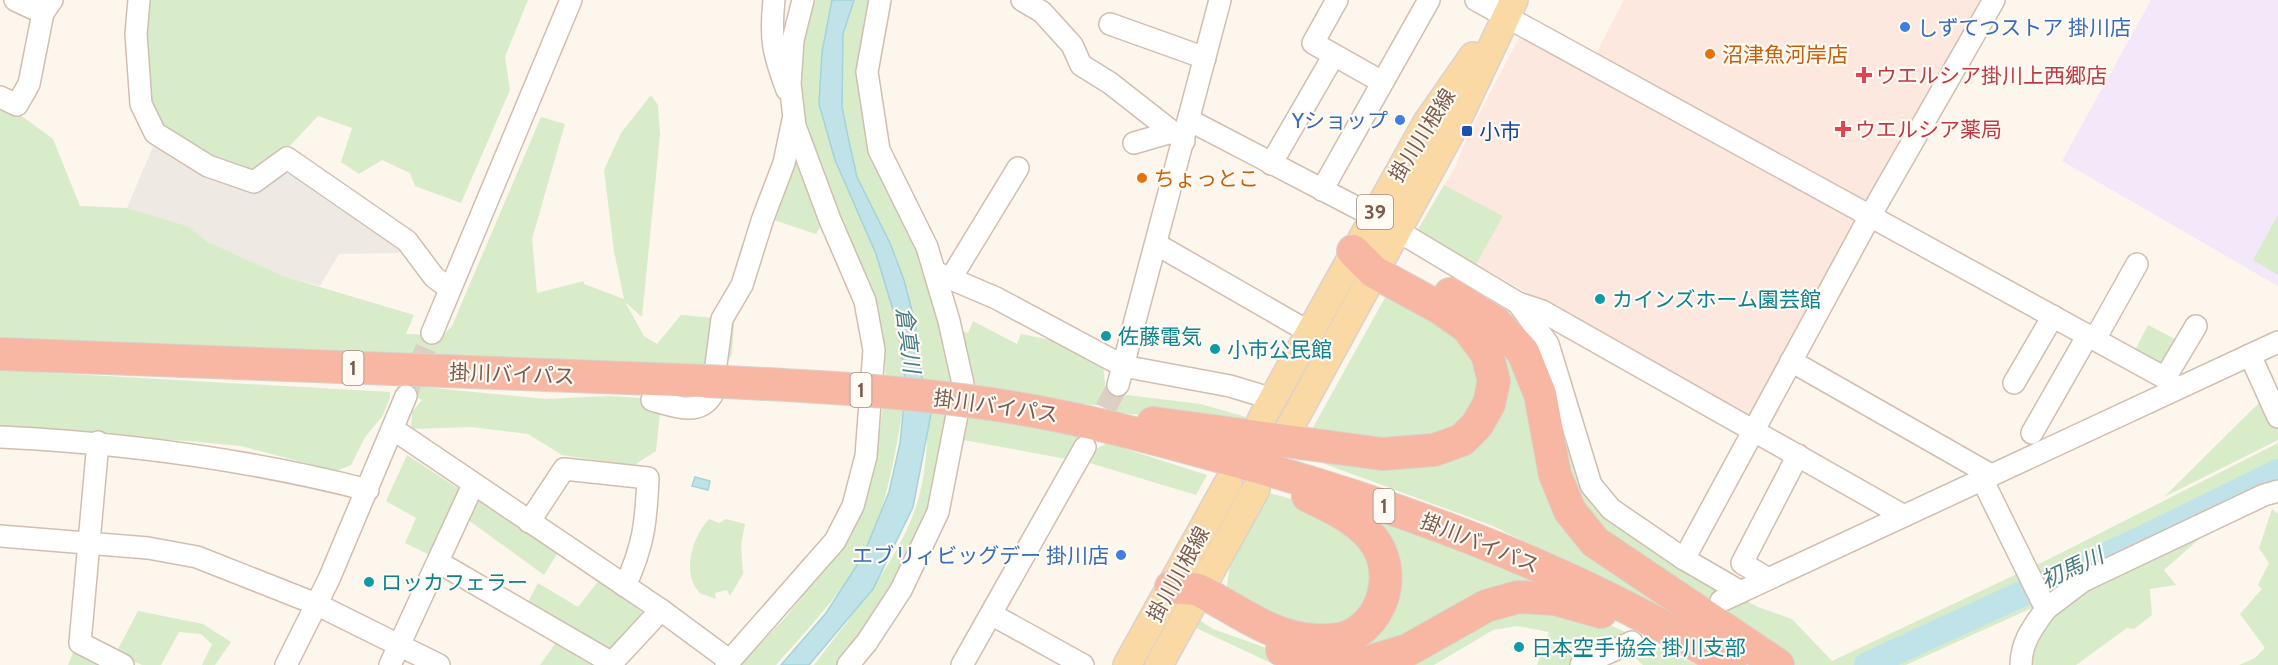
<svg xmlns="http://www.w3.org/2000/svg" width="2278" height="665" viewBox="0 0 2278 665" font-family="Cabin,'Noto Sans JP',sans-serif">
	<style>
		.commercial { fill: #fde8e0 }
		.industrial { fill: #efe9e4 }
		.education { fill: #f3e8fa }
		.green { fill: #d8ecc9 }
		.water { fill: #bfe3e8; stroke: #a5d3da; stroke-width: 1.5 }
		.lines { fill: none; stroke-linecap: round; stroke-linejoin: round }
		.river { stroke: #bfe3e8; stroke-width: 26 }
		.minor-tunnel { stroke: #dcd0c4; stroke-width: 21; stroke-dasharray: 21 10; stroke-linecap: butt }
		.minor-casing { stroke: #d1beb0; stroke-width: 24 }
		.major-casing { stroke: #dad1cd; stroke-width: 30 }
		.highway-casing { stroke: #dad1cd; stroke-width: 34 }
		.minor { stroke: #fff; stroke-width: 21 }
		.major { stroke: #fbd9a5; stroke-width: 27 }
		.highway { stroke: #f7b7a3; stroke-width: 32 }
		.highway-bridge-casing { stroke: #dad1cd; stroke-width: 34; stroke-linecap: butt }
		.highway-bridge { stroke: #f7b7a3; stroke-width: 32 }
		.shop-dot { fill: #3f7fe0; stroke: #fffaf3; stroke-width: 2 }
		.food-dot { fill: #e8710a; stroke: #fffaf3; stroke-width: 2 }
		.health-dot { fill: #e0444e; stroke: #fffaf3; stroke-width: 2 }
		.transit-dot { fill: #1a4fb4; stroke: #fffaf3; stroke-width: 2 }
		.culture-dot { fill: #0f9aa8; stroke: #fffaf3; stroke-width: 2 }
		.labels { text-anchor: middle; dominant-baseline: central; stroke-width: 4.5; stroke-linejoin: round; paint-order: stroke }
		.shield { fill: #fffaf3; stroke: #a28b7f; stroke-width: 1.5 }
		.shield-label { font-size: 20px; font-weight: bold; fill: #7a5c4d }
		.shop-label { font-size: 21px; fill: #366cbe; stroke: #fffaf3; text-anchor: end }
		.food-label { font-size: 21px; fill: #c56008; stroke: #fffaf3; text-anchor: start }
		.health-label { font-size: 21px; fill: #be3a42; stroke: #fffaf3; text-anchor: start }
		.transit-label { font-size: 21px; fill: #164399; stroke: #fffaf3; text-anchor: start }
		.street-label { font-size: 21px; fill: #7a5c4d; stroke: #fffaf3 }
		.culture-label { font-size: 21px; fill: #0d838f; stroke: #fffaf3; text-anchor: start }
		.water-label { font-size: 22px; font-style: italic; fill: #437c86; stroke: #fffaf3 }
	</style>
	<rect width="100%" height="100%" fill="#fdf6ec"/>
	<polygon class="commercial" points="1624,0 1985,0 1753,422 1417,230 1455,167 1467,137 1523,30 1589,67"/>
	<polygon class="industrial" points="158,135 287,158 407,241 399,253 339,254 320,286 283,276 208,242 187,226 127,208"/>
	<polygon class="education" points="2151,0 2278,0 2278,286 2062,161"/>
	<g class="green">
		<polygon points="139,0 528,0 505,57 510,90 461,203 415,186 410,173 382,160 359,174 341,162 352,128 318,116 283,153 243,178 182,150 141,104"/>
		<path d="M806 0H880L873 124 934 280 953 390 904 405C894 456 887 510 863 556 845 589 802 636 776 665H740L786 617 841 546 874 460 879 437 886 381 884 348 795 126Z"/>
		<polygon points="651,95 658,105 660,135 642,317 625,302 644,336 657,344 681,315 715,318 735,311 732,353 725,368 0,341 0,100 53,139 80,206 127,208 187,226 208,242 283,276 414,315 406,334 443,335 452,326 541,117 565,124 532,239 537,293 584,281 584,284 624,299 614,251 604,170 621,133"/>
		<polygon points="793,136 825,220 816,234 771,219"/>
		<polygon points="1444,185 1503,216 1475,266 1415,235"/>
		<polygon points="2278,215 2278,275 2253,260"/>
		<polygon points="1387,294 1440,318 1486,372 1461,431 1399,449 1310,433"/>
		<polygon points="1517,313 1554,383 1572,461 1582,489 1666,558 1758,607 1792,619 1832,661 2051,558 2278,443 2278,486 2215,525 2164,570 2176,585 2150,589 2152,615 2134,629 2127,628 2076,665 2023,665 2047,601 1906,665 1793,665 1588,519 1507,320"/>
		<polygon points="973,321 1017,344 1021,334 1066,343 1103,365 1106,391 1104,406 974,394 955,327 968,333"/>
		<polygon points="2148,325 2181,342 2167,369 2134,352"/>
		<polygon points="1476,328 1516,358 1570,523 1769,665 1493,526 1306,457 1359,458 1487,423"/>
		<polygon points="0,370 390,392 390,398 382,417 365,437 351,465 336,471 241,446 188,441 0,431"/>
		<polygon points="413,386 546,399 609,396 642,398 660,412 656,451 633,466 562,455 528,434 471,427 411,429 412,412 422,400 409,393"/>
		<polygon points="1119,394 1201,404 1284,428 1108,412"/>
		<polygon points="2265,397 2278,424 2278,440 2164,497"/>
		<path d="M928 406 953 408 934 502 898 590 842 665H814C848 620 893 568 913 515 927 480 927 443 928 406Z"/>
		<polygon points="966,415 1082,436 1072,460 963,440"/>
		<polygon points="1107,443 1207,475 1196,495 1090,463 1096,449"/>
		<polygon points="407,455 461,490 430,555 405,543 416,518 386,501"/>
		<path d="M1269 493 1295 500 1369 548 1374 593 1354 624 1298 630 1227 589C1228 560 1246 511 1269 493Z"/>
		<polygon points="479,499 557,554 544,575 467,519"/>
		<polygon points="2272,509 2278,514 2278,665 2239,665 2255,658 2265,648 2240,614 2262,589 2258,585 2269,563 2259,548"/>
		<polygon points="1354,511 1418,530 1560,592 1412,639 1349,654 1395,585"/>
		<path d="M709 519 719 523 726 519 745 524 741 545 743 574 730 596 727 590 715 593 716 599C705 594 701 595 699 592 681 572 693 536 709 519Z"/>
		<polygon points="599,580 648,617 610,652 527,604 538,583 578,607"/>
		<polygon points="1514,608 1584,613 1697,665 1643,665 1632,655 1637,651 1579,665 1537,665 1549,632 1517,626 1493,630 1434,665 1383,665"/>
		<polygon points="138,611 203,624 231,642 215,665 202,665 212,644 201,634 179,632 161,665 142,665 116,653"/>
		<polygon points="1198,619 1213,629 1314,665 1275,665 1194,627"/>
		<polygon points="557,641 597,665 540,665"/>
		<polygon points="76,645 110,665 68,665"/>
	</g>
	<g class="water">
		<polygon points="832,0 854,0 843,34 842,107 848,137 857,177 890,243 904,280 915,322 923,386 936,388 913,507 873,589 809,665 781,665 826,613 863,556 889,492 900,443 906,385 897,323 876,254 835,160 819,104 822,52"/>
		<polygon points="695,477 710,481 708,490 692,486"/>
	</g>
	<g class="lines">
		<polyline class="river" points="1867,665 2146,537 2278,472"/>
		<g class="minor-tunnel">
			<polyline points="406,396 432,333"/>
			<polyline points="1091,436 1118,385"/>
		</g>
		<g class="minor-casing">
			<g id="minor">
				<polyline points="15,0 43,13"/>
				<polyline points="139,0 136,34 141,104 155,133 208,166 254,182 287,158 407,241 434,277 450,289"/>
				<path d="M774 0C770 39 773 53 787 90"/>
				<polyline points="1022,0 1042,12 1072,45 1081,65 1110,83 1184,141"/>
				<polyline points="1337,0 1313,43 1382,82"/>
				<polyline points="1476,0 1870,216 1994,0"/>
				<polyline points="1110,24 1205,58"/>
				<polyline points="0,97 17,105 29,84 43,13 52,0"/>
				<polyline points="1189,120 1373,216 1518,303 1542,311 1904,516"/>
				<polyline points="1134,143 1172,132"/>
				<polyline points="1271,164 1334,55"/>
				<polyline points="1322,190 1429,0"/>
				<polyline points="1156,244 1309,332"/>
				<polyline points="935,272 996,298 1123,366 1230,386 1273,399"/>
				<polyline points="951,278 1018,168"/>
				<polyline points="1518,303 1548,344 1591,485 1611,509 1684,559 1741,592"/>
				<polyline points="432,333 571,0"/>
				<polyline points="2095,339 2137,264"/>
				<polyline points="2250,355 2278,417"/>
				<polyline points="1791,361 1991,475"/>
				<polyline points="2165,378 2196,326"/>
				<polyline points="2014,383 2053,316"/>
				<polyline points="1118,385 1220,0"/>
				<path d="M652 400C674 406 698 417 712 395L722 319 742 285 763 218 784 163 793 120"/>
				<polyline points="393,429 661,610 730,661"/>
				<polyline points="2032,433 2088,335"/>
				<path d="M0 437C125 443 247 459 368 490"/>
				<polyline points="98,442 80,643 123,665"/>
				<path d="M1982 479 2046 609C2033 627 2021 642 2021 665"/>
				<path d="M529 522 564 469 648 478C646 522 644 545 625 586"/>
				<polyline points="0,536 148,548 197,557 316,604 439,665"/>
				<polyline points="1684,559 1870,216 2165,378 2177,387"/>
				<polyline points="438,562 612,663"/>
				<polyline points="1768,579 1742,563 1798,455"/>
				<polyline points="1721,601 2278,342"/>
				<polyline points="2046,609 2083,581 2264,495 2278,491"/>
				<polyline points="991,614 1083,665"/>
				<polyline points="286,665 329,579 406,396"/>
				<polyline points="390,665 473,485"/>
				<polyline points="610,665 661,610"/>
				<polyline points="726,665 835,541 853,506 866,456 874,350 865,301 830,220 795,126 790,84 793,40 803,0"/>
				<polyline points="848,665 867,642 901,590 938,512 963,384 949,321 927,247 879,150 867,72 880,0"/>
				<polyline points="962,665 1085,447"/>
				<polyline points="1581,665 1632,642"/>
			</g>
		</g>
		<g class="major-casing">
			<g id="major">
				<polyline points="1261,420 1427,122 1473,56"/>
				<polyline points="1289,429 1456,123 1514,0"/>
				<polyline points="1127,665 1228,483"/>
				<polyline points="1159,665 1256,489"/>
			</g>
		</g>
		<g class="highway-casing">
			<g id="highway">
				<polyline points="1450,294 1496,323 1523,352 1540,394 1555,475 1570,511 1595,542 1778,665"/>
				<polyline points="0,354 705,381"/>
				<path d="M1016 408C1083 419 1146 436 1211 454 1391 502 1570 567 1730 665"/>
				<polyline points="1153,423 1382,454 1434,450 1462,440 1477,425 1489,404 1494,381 1487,354 1467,327 1440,308 1374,272 1353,251"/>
				<path d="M1171 587C1179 588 1189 588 1198 590 1206 593 1214 599 1222 603 1250 619 1281 639 1314 640 1326 641 1344 640 1354 634 1387 614 1396 568 1372 538 1356 518 1331 507 1308 496"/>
				<polyline points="1282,650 1329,663 1368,662 1408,650 1486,606 1518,597 1555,599 1601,612"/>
			</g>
		</g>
		<use href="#minor" class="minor"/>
		<use href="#major" class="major"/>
		<use href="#highway" class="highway"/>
		<g class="highway-bridge-casing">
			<path id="highway-bridge" d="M705 381C810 386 914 391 1016 408"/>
		</g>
		<use href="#highway-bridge" class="highway-bridge"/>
	</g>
	<g class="shop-dot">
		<circle cx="1905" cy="27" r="6"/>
		<circle cx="1400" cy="120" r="6"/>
		<circle cx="1121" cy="555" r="6"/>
	</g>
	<g class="food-dot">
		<circle cx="1710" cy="54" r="6"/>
		<circle cx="1142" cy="178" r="6"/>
	</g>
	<g class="health-dot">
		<path d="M1861 66h6v6h6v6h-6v6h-6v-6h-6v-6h6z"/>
		<path d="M1840 120h6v6h6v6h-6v6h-6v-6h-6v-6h6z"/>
	</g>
	<rect class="transit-dot" x="1461" y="125" width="12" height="12" rx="3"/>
	<g class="culture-dot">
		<circle cx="1600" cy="299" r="6"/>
		<circle cx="1106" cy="336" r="6"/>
		<circle cx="1215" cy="349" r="6"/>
		<circle cx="369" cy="582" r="6"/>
		<circle cx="1519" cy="647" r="6"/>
	</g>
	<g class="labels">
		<g class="shield">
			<rect x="1357" y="195" width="36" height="34" rx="4.5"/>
			<rect x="342.5" y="351" width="21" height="34" rx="4.5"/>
			<rect x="850.5" y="373" width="21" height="34" rx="4.5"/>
			<rect x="1373.5" y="489" width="21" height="34" rx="4.5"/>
		</g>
		<g class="shield-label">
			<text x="1375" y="212">39</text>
			<text x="353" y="368">1</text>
			<text x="861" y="390">1</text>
			<text x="1384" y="506">1</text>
		</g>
		<g class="shop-label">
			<text x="1917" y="27" text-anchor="start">しずてつストア 掛川店</text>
			<text x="1388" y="120">Yショップ</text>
			<text x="1109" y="555">エブリィビッグデー 掛川店</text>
		</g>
		<g class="food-label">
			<text x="1722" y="54">沼津魚河岸店</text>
			<text x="1154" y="178">ちょっとこ</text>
		</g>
		<g class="health-label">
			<text x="1876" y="75">ウエルシア掛川上西郷店</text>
			<text x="1855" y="129">ウエルシア薬局</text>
		</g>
		<g class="transit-label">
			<text x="1479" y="131">小市</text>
		</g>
		<g class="street-label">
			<text transform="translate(1422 135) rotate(-58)">掛川川根線</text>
			<text transform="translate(512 374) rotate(2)">掛川バイパス</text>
			<text transform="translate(996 406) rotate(8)">掛川バイパス</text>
			<text transform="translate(1480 543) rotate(22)">掛川バイパス</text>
			<text transform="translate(1178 574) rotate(-61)">掛川川根線</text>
		</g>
		<g class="culture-label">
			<text x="1612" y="299">カインズホーム園芸館</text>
			<text x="1118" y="336">佐藤電気</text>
			<text x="1227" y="349">小市公民館</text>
			<text x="381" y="582">ロッカフェラー</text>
			<text x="1531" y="647">日本空手協会 掛川支部</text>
		</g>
		<g class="water-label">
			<text transform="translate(908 340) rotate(83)">倉真川</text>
			<text transform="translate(2072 568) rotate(-25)">初馬川</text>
		</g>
	</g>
</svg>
